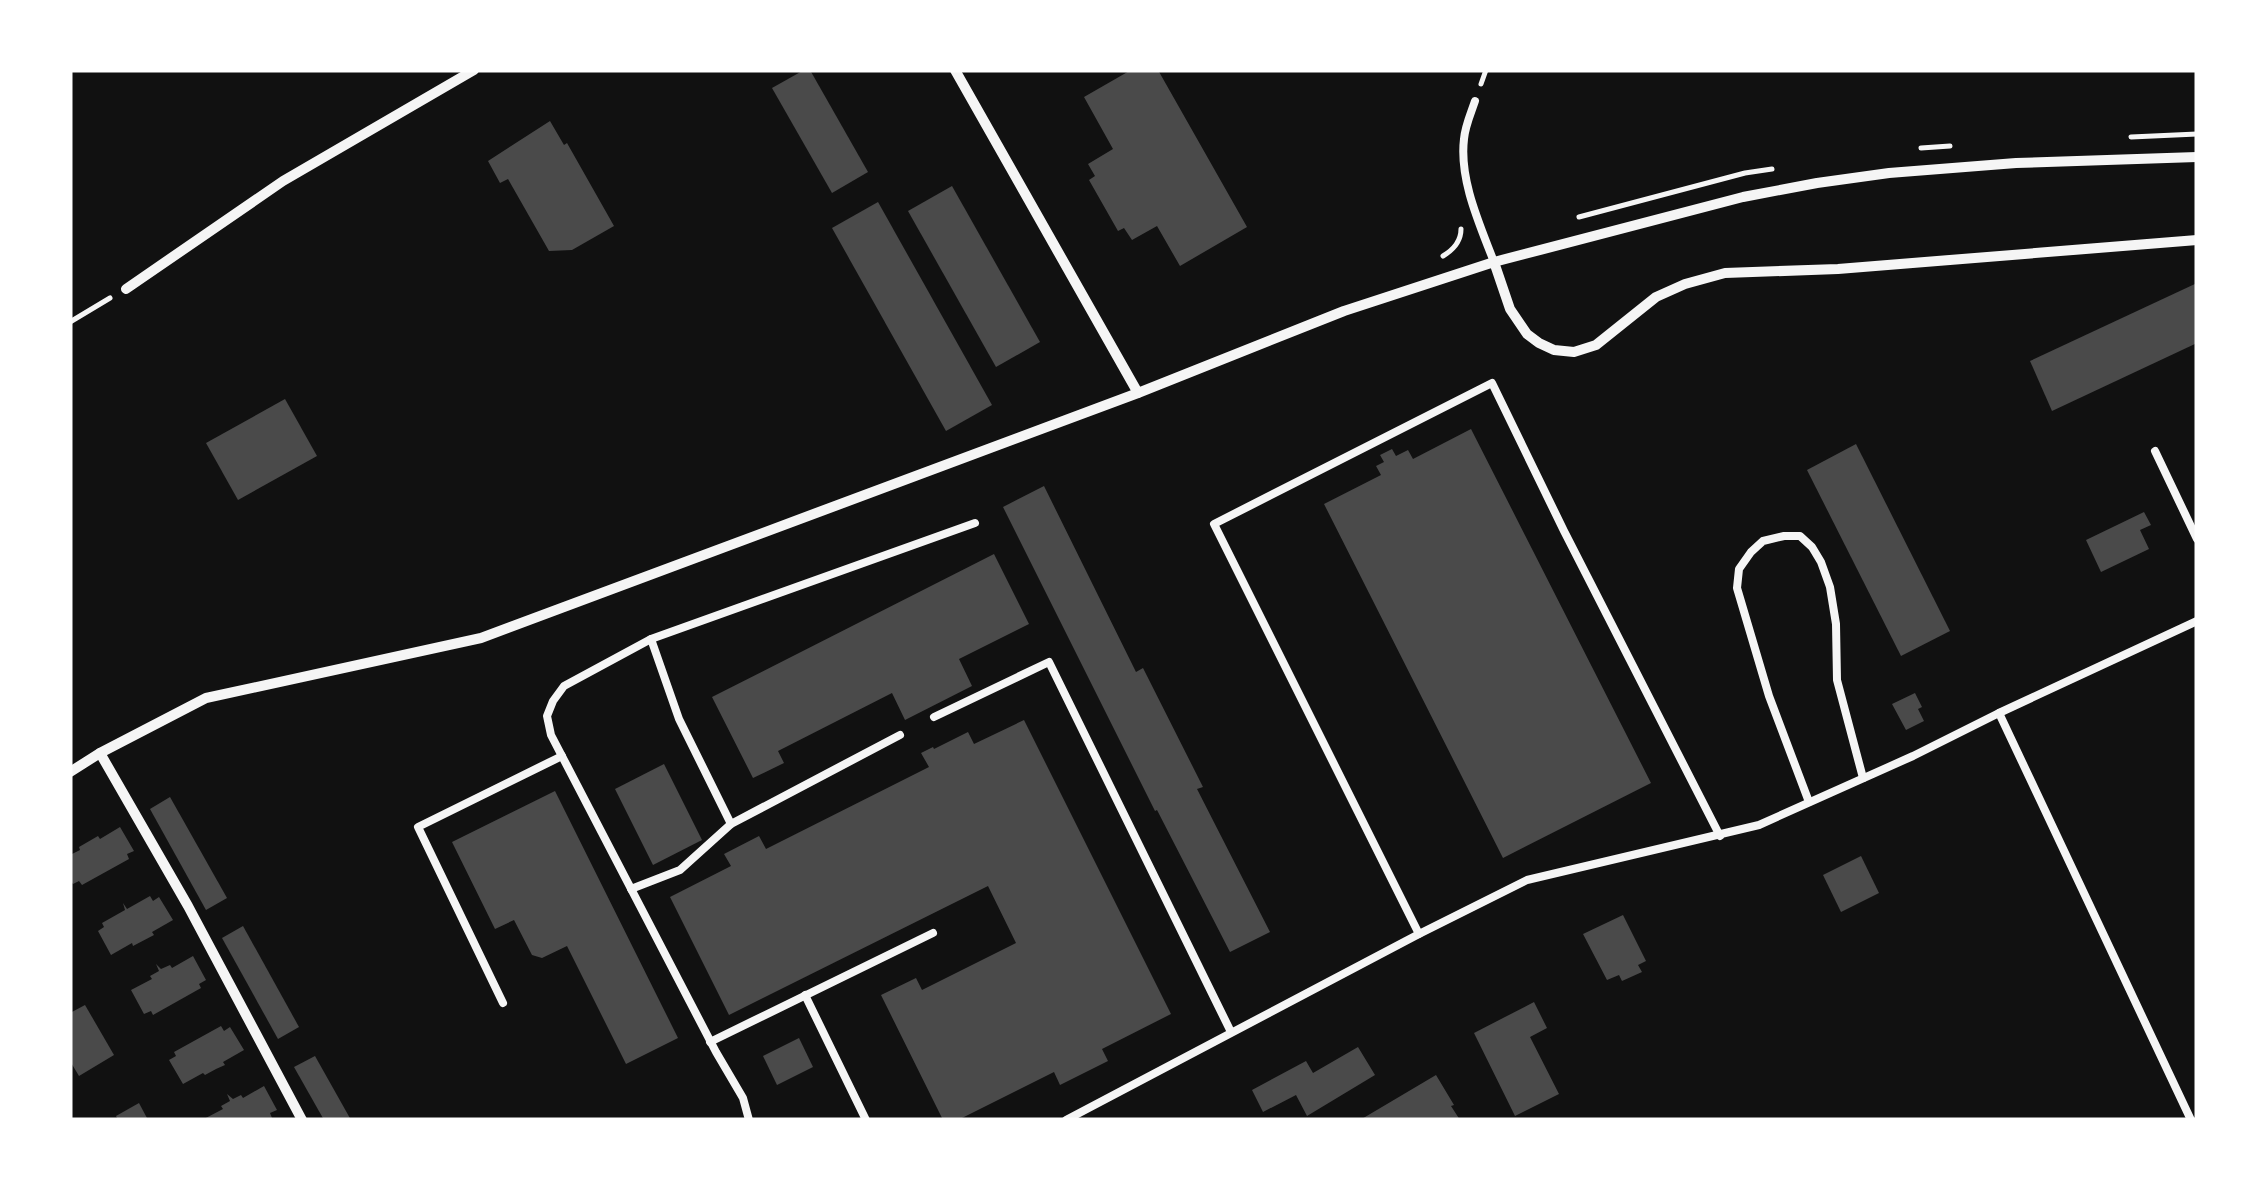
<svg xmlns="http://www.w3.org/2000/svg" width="2267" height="1190" viewBox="0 0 2267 1190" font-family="'Space Grotesk',sans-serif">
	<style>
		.building { fill: #4a4a4a }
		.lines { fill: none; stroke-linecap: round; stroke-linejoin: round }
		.path { stroke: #f5f5f5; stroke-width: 5 }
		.service { stroke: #f5f5f5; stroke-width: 8 }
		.minor { stroke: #f5f5f5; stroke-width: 10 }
	</style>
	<rect width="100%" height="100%" fill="#111"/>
	<g class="building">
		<polygon points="804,70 810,70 868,172 832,193 772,88"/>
		<polygon points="1131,70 1158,70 1247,227 1180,266 1157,226 1132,240 1124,228 1118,231 1089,180 1095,176 1088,164 1113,149 1084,97"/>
		<polygon points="550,121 564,145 567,143 614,226 572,250 549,251 508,179 500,183 488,161"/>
		<polygon points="952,186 1040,342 996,367 908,211"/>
		<polygon points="878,202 992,405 946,431 832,228"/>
		<polygon points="2197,283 2197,343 2052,411 2030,361"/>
		<polygon points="285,399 317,456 238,500 206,443"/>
		<polygon points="1471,429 1651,783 1503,858 1324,504 1381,475 1376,466 1384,462 1380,455 1392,449 1396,456 1408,450 1413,459"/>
		<polygon points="1856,444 1950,631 1901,656 1807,470"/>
		<polygon points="1044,486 1136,672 1143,668 1203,787 1197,789 1270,932 1230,952 1157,810 1155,811 1003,507"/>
		<polygon points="2144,512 2151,525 2140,530 2149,549 2101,572 2086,540"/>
		<polygon points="994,554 1029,624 959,659 972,686 905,720 892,693 778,751 784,763 753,778 712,697"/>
		<polygon points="1915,693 1922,707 1918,709 1924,721 1906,730 1892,704"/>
		<polygon points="1024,720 1171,1014 1102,1049 1108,1061 1060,1085 1054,1072 958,1120 943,1120 881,995 916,978 922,990 1016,943 988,886 729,1015 670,897 731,866 724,854 759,836 766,849 929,767 921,753 933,747 934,749 968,732 974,744"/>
		<polygon points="664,764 702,840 653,865 615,789"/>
		<polygon points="555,791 678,1038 626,1064 567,946 542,958 532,955 514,920 495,929 452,842"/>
		<polygon points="170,797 227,898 206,910 150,809"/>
		<polygon points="120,827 134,851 127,854 129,859 82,885 79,881 73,884 70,880 70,855 80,850 79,847 98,836 100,839"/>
		<polygon points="1861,856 1879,893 1841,912 1823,875"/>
		<polygon points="150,896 153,901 159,897 173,920 152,932 154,935 133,946 132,943 111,955 98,931 104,927 102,923 125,910 123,903 127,909"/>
		<polygon points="1623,915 1646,961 1638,965 1642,972 1622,981 1619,975 1607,980 1583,934"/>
		<polygon points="243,926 299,1027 278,1039 222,938"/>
		<polygon points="193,956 206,980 199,984 201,988 153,1015 151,1011 144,1014 131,990 152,979 150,976 159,971 156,964 161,969 170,965 172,968"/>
		<polygon points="1534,1002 1547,1028 1530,1037 1559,1094 1515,1116 1474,1033"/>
		<polygon points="85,1005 114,1055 79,1076 70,1061 70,1013"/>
		<polygon points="221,1026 224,1031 230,1027 244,1050 223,1062 225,1065 216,1069 205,1075 203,1073 183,1084 169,1060 176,1056 174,1052"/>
		<polygon points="799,1038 813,1067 777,1085 763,1056"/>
		<polygon points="1358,1047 1375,1075 1307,1116 1296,1095 1263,1112 1252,1090 1306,1061 1313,1073"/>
		<polygon points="315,1056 351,1120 324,1120 294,1067"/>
		<polygon points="1436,1075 1454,1105 1451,1106 1460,1120 1360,1120"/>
		<polygon points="264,1086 277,1110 270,1113 272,1118 269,1120 202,1120 223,1109 221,1106 230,1101 227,1094 233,1099 241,1095 243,1098"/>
		<polygon points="139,1103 148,1120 118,1120 116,1116"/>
	</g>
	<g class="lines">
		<g class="path">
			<polyline points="1481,84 1486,70"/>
			<polyline points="2131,137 2197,134"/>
			<polyline points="1921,148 1950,146"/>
			<polyline points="1579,217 1745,173 1772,169"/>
			<path d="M1443 256C1453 250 1461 241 1461 229"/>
			<polyline points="70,322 110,298"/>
		</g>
		<g class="service">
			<path d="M1475 101C1471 113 1465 126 1464 139 1459 180 1480 225 1494 262"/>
			<polyline points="2155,451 2197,539"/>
			<polyline points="651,639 679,719 731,824 900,735"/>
			<polyline points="1999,713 2197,621"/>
			<polyline points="934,717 1049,662 1231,1032"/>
			<polyline points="1809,802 1769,696 1737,588 1739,569 1751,552 1763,541 1784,536 1800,536 1812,547 1821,562 1830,587 1836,624 1837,680 1863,778"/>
			<polyline points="631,889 680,870 731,824"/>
			<polyline points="1419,934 1214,524 1492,383 1564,531 1720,836"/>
			<polyline points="805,995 866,1120"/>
			<polyline points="503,1003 418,827 562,756"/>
			<polyline points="710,1042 933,933"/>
			<polyline points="749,1120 743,1098 716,1052 551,735 547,716 553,701 564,686 651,639 975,523"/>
			<polyline points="1066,1120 1419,934 1527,880 1759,825 1913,756 1999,713 2191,1120"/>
		</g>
		<g class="minor">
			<polyline points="955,70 1138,393"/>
			<polyline points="1494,262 1510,309 1527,334 1539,343 1554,350 1574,352 1596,345 1656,297 1685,284 1725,273 1838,269 2197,240"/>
			<polyline points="126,289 283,181 474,70"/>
			<polyline points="100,753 188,906 302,1120"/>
			<polyline points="70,772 100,753 206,698 481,638 1138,393 1344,311 1494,262 1743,197 1817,183 1889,173 2016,163 2197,157"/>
		</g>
	</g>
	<rect width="2267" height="1190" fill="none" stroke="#ffffff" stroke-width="145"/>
</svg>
